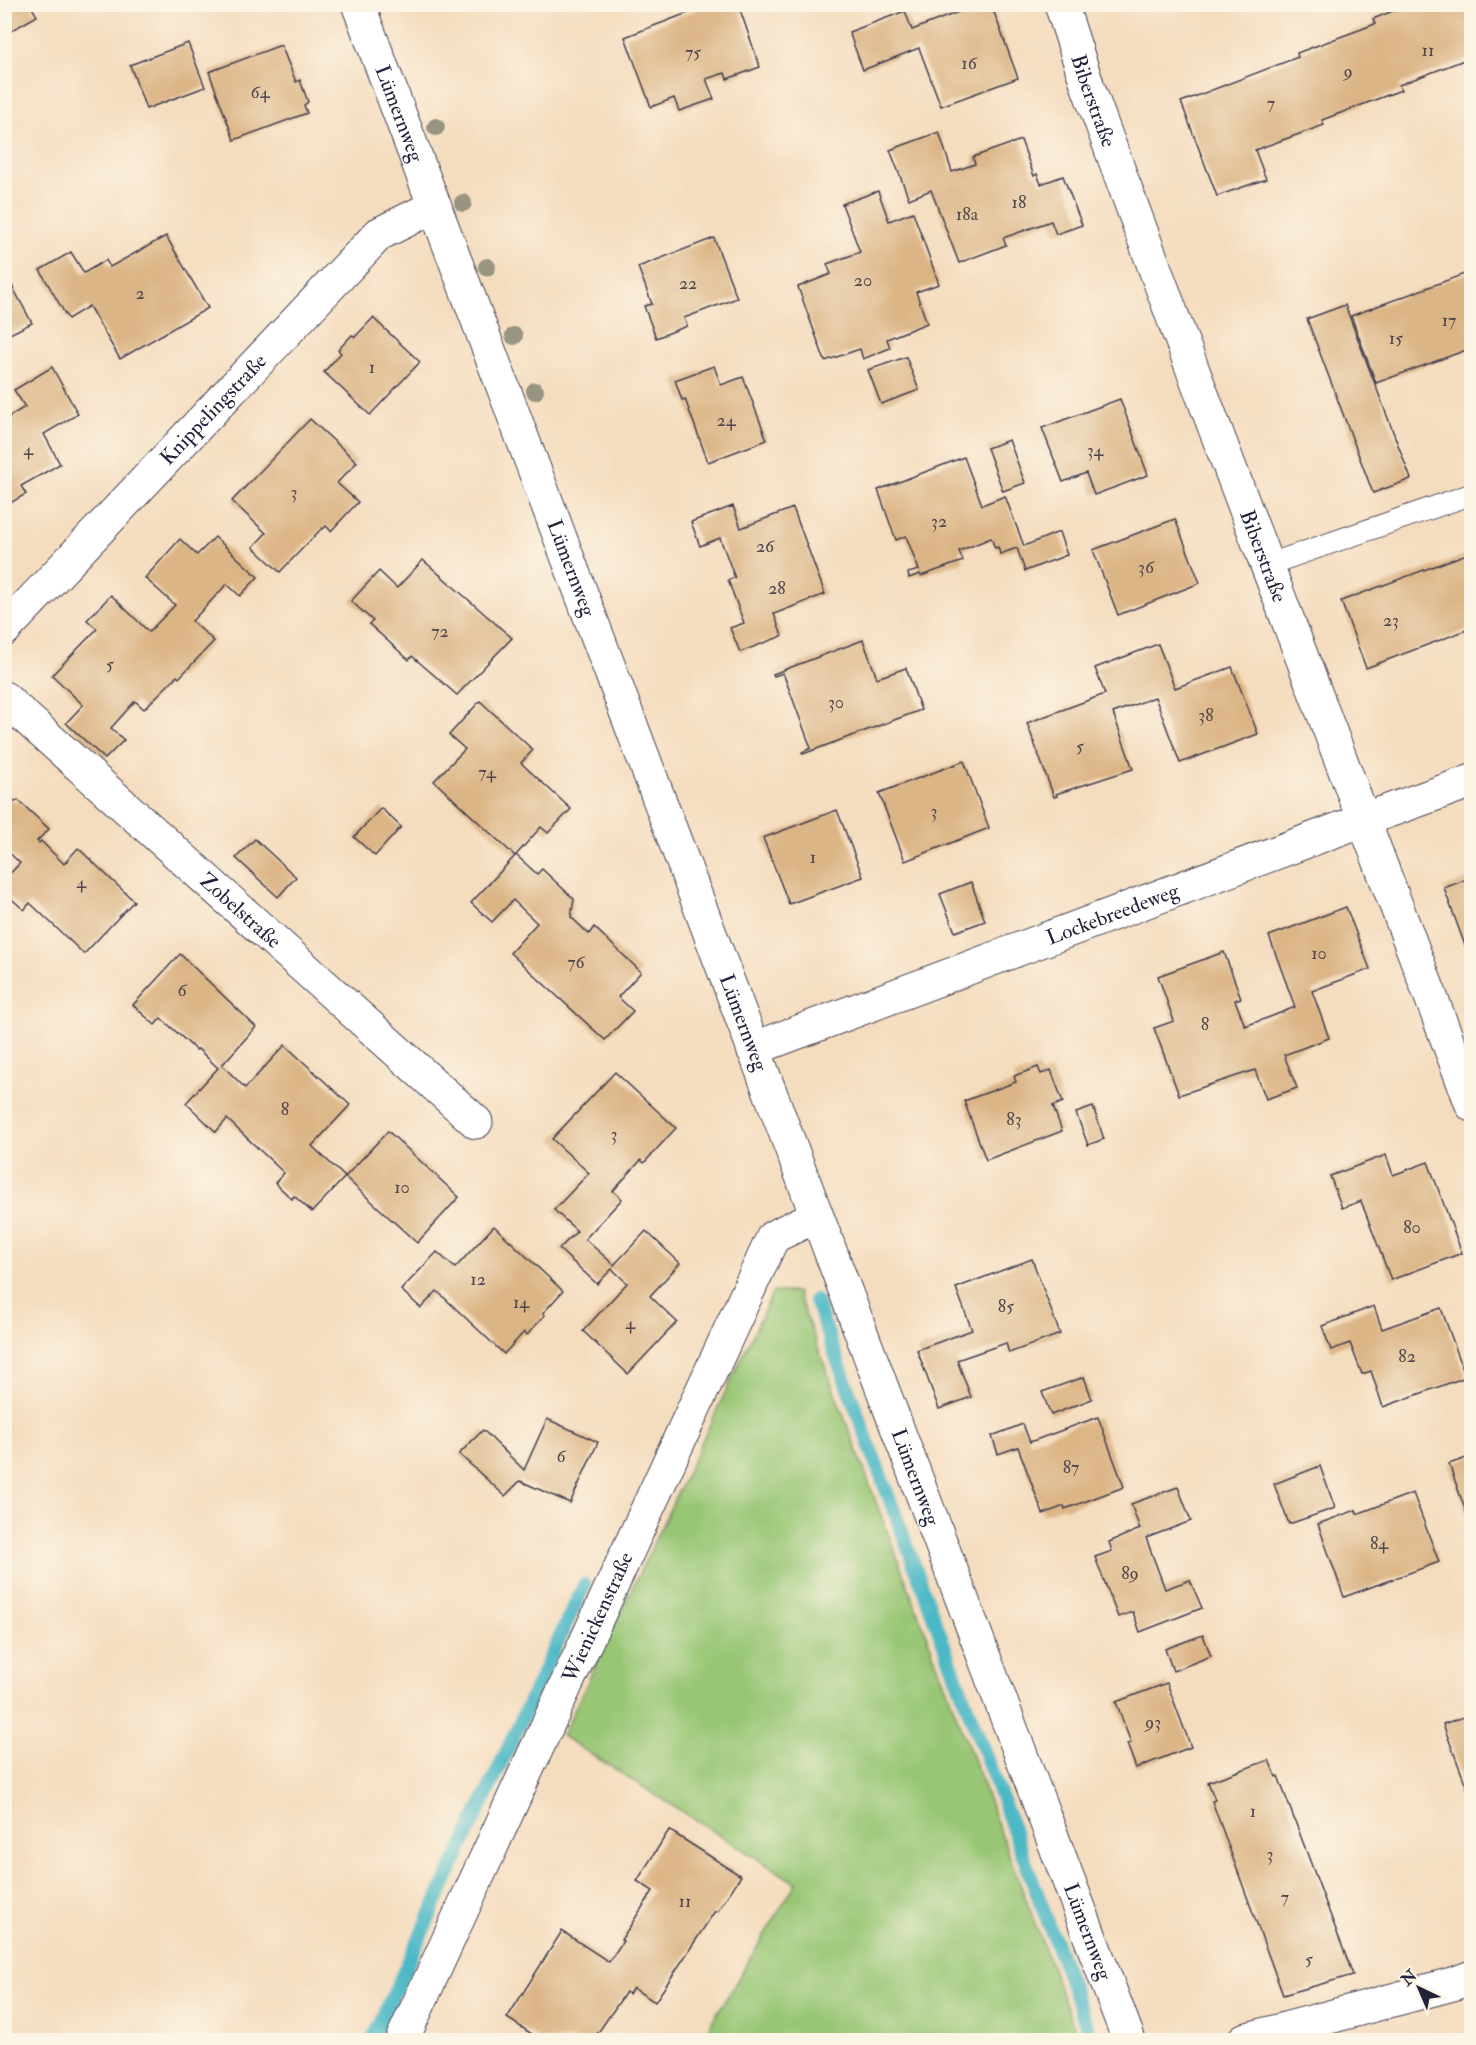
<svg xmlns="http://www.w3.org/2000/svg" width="1476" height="2045" viewBox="0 0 1476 2045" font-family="'IM FELL Double Pica',serif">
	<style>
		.green { fill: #98c674; stroke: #5d7458; stroke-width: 1.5 }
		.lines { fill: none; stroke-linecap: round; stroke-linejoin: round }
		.stream { stroke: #4bb8c6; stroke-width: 14 }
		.building { fill: #dcb586 }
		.service-casing { stroke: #423e4f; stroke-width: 23 }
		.minor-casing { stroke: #423e4f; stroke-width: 35 }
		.tertiary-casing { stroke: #423e4f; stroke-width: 35 }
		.service { stroke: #fff; stroke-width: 21 }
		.minor { stroke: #fff; stroke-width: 33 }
		.tertiary { stroke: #fff; stroke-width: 33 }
		.tree { fill: #979581 }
		.labels { text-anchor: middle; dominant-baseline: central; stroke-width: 6; stroke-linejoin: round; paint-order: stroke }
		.number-label { font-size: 18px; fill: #50474e }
		.street-label { font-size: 21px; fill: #22223b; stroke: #fcf5e5 }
	</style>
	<rect width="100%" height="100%" fill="#fcf5e5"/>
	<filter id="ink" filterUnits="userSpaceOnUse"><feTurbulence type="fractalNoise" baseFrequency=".0167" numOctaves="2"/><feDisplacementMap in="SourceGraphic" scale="12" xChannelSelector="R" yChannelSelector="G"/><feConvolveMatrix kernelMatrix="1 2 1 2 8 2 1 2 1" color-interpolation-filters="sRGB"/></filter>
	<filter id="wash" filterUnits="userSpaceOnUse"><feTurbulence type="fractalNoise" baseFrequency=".008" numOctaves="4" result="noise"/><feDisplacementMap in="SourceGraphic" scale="24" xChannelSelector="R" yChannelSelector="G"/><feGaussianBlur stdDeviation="1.35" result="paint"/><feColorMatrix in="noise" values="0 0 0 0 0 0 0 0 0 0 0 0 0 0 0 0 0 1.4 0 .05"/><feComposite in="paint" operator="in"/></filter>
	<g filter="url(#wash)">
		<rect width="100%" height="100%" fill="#f4dcbe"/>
		<polygon class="green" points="773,1292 797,1292 1079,2040 701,2040 796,1883 562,1736"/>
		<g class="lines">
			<g class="stream">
				<polyline points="815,1300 1092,2040"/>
				<polyline points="372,2040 584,1585"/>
			</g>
		</g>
		<g id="blocks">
			<g class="building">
				<polygon points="4,4 30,4 37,16 4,35"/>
				<polygon points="696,4 738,4 760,67 727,79 725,73 706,79 714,99 679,111 674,98 651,107 625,37 698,9"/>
				<polygon points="979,4 991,4 1018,78 941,106 919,48 863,70 849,32 905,11 912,30"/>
				<polygon points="1410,4 1472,4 1472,57 1399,85 1401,90 1322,120 1324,125 1255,150 1266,179 1217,196 1181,102 1298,57 1297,53 1375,24 1373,19"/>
				<polygon points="188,43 205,87 146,109 130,65"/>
				<polygon points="281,45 296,82 300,80 308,102 304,105 307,113 234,140 209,72"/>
				<polygon points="939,132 952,172 975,164 973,157 1021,140 1034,176 1037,174 1041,184 1063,176 1082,225 1056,234 1051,221 1003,238 1006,245 959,263 931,190 909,199 890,150"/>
				<polygon points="878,191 889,221 913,212 939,284 916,292 927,323 887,339 890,348 863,359 860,349 825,361 798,287 831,274 827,264 860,252 842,204"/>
				<polygon points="166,236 208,308 120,359 89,306 68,319 40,270 71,252 84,273 106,260 110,267"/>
				<polygon points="714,238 737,298 684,318 687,326 656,338 644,306 652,304 638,267"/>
				<polygon points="4,271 32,323 4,337"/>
				<polygon points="1472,271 1472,348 1376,383 1351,316"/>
				<polygon points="1345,305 1411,479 1373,493 1307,319"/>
				<polygon points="373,318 420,362 370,415 324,372 341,353 338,350 352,335 355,337"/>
				<polygon points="906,357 919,390 881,404 868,370"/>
				<polygon points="714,366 721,385 743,377 767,440 708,462 685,399 682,400 675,380"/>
				<polygon points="52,367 78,414 44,434 60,464 21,486 26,494 5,506 5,419 25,407 14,390"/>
				<polygon points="1120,399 1148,475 1094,495 1086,473 1063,482 1042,428"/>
				<polygon points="310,419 357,462 337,483 358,502 331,531 326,526 323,529 322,528 280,572 253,547 266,533 232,501"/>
				<polygon points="1009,440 1025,483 1003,491 987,448"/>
				<polygon points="964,457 982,505 1005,496 1024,546 1059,532 1067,555 1025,571 1017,548 1000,554 998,547 995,548 991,538 959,551 963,561 921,576 920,574 909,578 908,573 919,570 906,536 896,540 878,490"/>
				<polygon points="733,506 741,528 793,508 825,594 774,614 782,636 740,652 730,628 744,623 728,580 735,578 720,538 700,546 691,522"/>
				<polygon points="1175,519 1200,583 1118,615 1093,550"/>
				<polygon points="215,537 258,577 240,596 227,584 192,621 214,641 179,678 177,676 144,709 135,701 111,728 124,740 105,759 66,723 83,705 52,675 97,629 87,620 111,595 149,632 175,605 145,578 180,539 197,555"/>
				<polygon points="1472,552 1472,628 1366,668 1341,601"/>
				<polygon points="423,560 512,638 457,695 412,656 409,660 369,624 373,621 351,601 379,571 397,588"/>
				<polygon points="863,640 877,678 906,668 921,710 803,754 802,752 811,748 783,673 774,676 773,674"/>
				<polygon points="1158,644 1175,688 1232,667 1258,734 1180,763 1155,697 1113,713 1133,769 1056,794 1057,796 1054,797 1027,723 1105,694 1095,668"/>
				<polygon points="480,701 533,750 521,763 571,809 548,833 541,827 516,855 537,874 542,869 574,899 571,917 589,934 594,927 641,972 618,997 633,1011 605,1040 510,953 537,923 513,900 492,922 471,903 515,856 434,781 465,749 449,735"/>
				<polygon points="964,761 989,828 905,861 879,793"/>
				<polygon points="4,793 15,802 18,800 49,829 37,841 39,843 41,841 64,864 78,848 134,901 84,954 30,903 24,910 4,892 4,880 20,863 4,848"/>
				<polygon points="381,808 401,827 375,856 354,837"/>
				<polygon points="837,810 863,877 789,904 763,838"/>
				<polygon points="255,839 296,877 278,897 236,858"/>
				<polygon points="1472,877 1472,962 1471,962 1444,888"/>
				<polygon points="971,882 985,921 955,932 940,894"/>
				<polygon points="1346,907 1370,969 1312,991 1329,1038 1284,1055 1297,1088 1266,1099 1255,1070 1179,1095 1154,1028 1174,1021 1158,976 1224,952 1241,998 1235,1000 1245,1026 1270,1017 1295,1007 1269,936"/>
				<polygon points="180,954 256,1027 222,1065 245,1088 285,1045 350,1105 312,1146 345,1177 312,1212 294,1196 292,1199 275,1183 284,1173 227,1119 216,1132 186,1103 218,1068 198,1049 196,1050 161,1018 155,1025 133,1005"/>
				<polygon points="1038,1067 1041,1074 1051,1070 1063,1102 1053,1106 1062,1131 986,1160 964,1101 1016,1082 1014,1076"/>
				<polygon points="615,1072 676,1128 644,1163 641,1160 613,1191 622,1199 585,1239 614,1265 646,1231 680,1263 650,1296 677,1322 628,1374 583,1331 627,1283 612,1269 597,1284 559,1249 577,1231 554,1210 589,1173 552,1139"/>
				<polygon points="1093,1107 1104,1139 1088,1145 1076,1113"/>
				<polygon points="388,1131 459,1197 417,1243 345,1177"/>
				<polygon points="1386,1155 1393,1175 1428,1162 1462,1253 1391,1280 1361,1201 1342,1208 1330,1176"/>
				<polygon points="494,1226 563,1291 543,1313 545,1315 527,1335 524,1332 504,1354 437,1291 421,1308 401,1290 437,1252 455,1268"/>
				<polygon points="1032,1259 1060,1334 1009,1353 1006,1343 957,1360 971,1397 939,1409 917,1350 972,1330 956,1288"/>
				<polygon points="1374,1306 1382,1329 1441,1308 1466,1377 1383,1407 1371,1371 1362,1374 1350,1343 1331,1350 1322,1326"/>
				<polygon points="1084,1377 1092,1399 1051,1415 1042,1392"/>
				<polygon points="1098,1417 1124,1487 1065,1509 1064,1506 1043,1514 1018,1447 998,1454 992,1436 1023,1424 1030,1442"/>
				<polygon points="547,1419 598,1442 570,1503 520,1481 505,1496 459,1454 483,1430 524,1470"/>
				<polygon points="1472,1456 1472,1526 1471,1526 1449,1464"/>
				<polygon points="1320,1466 1335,1508 1289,1524 1274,1484"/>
				<polygon points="1178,1487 1191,1521 1146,1538 1165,1589 1190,1580 1202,1608 1140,1632 1133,1612 1118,1617 1095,1557 1112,1551 1109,1542 1140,1529 1131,1504"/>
				<polygon points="1413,1493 1439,1562 1344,1597 1318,1524 1356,1510 1357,1514"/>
				<polygon points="1203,1635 1211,1656 1173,1671 1165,1649"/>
				<polygon points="1167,1683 1191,1747 1136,1768 1127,1744 1131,1743 1116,1702"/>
				<polygon points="1472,1714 1472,1799 1471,1799 1443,1724"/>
				<polygon points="1269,1760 1276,1777 1278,1776 1353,1975 1283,1995 1212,1801 1215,1800 1208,1782"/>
				<polygon points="669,1830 741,1876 717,1912 715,1911 655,2002 633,1988 629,1994 626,1992 593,2040 541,2040 507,2018 562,1931 609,1962 623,1941 621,1940 653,1891 637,1881"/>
			</g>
		</g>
	</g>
	<g filter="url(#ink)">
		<use href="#blocks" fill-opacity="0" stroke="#423e4f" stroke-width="1.5"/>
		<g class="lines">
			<g class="service-casing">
				<polyline id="service" points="1267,565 1472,494"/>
			</g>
			<g class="minor-casing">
				<g id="minor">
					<path id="s1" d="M1061 4 1088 87 1178 331 1472 1105"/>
					<path id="s2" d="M4 630 379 234 435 206"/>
					<path id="s3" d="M4 698 476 1122"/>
					<path id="s4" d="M753 1049 1363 820 1472 781"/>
					<path id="s5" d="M402 2040 773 1237 816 1216"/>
					<polyline points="1244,2040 1456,1983 1472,1977"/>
				</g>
			</g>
			<g class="tertiary-casing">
				<g id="tertiary">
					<path id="s6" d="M358 4 1129 2040"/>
				</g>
			</g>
			<use href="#service" class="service"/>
			<use href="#minor" class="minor"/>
			<use href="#tertiary" class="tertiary"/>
		</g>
		<g class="tree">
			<circle cx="436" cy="127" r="9"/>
			<circle cx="463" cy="203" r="9"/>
			<circle cx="487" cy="267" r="9"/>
			<circle cx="514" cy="336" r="9"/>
			<circle cx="535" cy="391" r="9"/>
		</g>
	</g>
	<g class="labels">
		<g class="number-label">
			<text x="1428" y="50">11</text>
			<text x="693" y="52">75</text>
			<text x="969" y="63">16</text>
			<text x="1348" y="71">9</text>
			<text x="260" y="92">64</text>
			<text x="1271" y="103">7</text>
			<text x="1019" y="202">18</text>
			<text x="967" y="214">18a</text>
			<text x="863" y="280">20</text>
			<text x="688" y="283">22</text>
			<text x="140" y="293">2</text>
			<text x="1449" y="320">17</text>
			<text x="1396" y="338">15</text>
			<text x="372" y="367">1</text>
			<text x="726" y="420">24</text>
			<text x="28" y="449">4</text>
			<text x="1095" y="450">34</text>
			<text x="294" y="492">3</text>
			<text x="939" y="521">32</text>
			<text x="765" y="546">26</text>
			<text x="1146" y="567">36</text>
			<text x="777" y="588">28</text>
			<text x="1391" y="620">23</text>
			<text x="440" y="631">72</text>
			<text x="110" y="664">5</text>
			<text x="836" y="702">30</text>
			<text x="1206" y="715">38</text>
			<text x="1080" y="746">5</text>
			<text x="487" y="772">74</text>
			<text x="934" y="811">3</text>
			<text x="813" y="857">1</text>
			<text x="81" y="882">4</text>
			<text x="1319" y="953">10</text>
			<text x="576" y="962">76</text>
			<text x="182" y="990">6</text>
			<text x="1205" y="1024">8</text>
			<text x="285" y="1109">8</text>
			<text x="1014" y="1119">83</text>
			<text x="614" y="1134">3</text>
			<text x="402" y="1187">10</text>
			<text x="1412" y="1227">80</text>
			<text x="478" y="1279">12</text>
			<text x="521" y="1302">14</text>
			<text x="1006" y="1306">85</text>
			<text x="630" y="1323">4</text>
			<text x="1407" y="1356">82</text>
			<text x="561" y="1456">6</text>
			<text x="1071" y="1467">87</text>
			<text x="1379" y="1543">84</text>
			<text x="1130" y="1573">89</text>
			<text x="1153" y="1722">93</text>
			<text x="1253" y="1811">1</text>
			<text x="1270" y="1854">3</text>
			<text x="1285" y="1897">7</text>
			<text x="685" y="1901">11</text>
			<text x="1309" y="1959">5</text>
		</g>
		<g class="street-label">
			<text stroke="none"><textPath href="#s1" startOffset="102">Biberstraße</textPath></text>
			<text stroke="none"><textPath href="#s6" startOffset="117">Lümernweg</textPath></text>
			<text stroke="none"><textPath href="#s2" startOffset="304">Knippelingstraße</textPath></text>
			<text stroke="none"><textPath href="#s1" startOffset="588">Biberstraße</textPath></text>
			<text stroke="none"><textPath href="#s6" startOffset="603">Lümernweg</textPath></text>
			<text stroke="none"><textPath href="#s3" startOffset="318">Zobelstraße</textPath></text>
			<text stroke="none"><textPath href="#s4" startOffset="384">Lockebreedeweg</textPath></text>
			<text stroke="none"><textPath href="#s6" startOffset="1089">Lümernweg</textPath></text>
			<text stroke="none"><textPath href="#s6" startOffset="1575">Lümernweg</textPath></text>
			<text stroke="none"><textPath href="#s5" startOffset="466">Wienickenstraße</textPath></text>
			<text stroke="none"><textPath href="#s6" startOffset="2061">Lümernweg</textPath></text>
		</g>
	</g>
	<rect width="1476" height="2045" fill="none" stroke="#fcf5e5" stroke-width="24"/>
	<g transform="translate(1419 1988) rotate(316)" stroke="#fcf5e5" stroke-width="4.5" paint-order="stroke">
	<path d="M0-4.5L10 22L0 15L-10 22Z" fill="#22223b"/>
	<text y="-9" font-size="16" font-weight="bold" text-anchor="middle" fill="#22223b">N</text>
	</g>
</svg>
